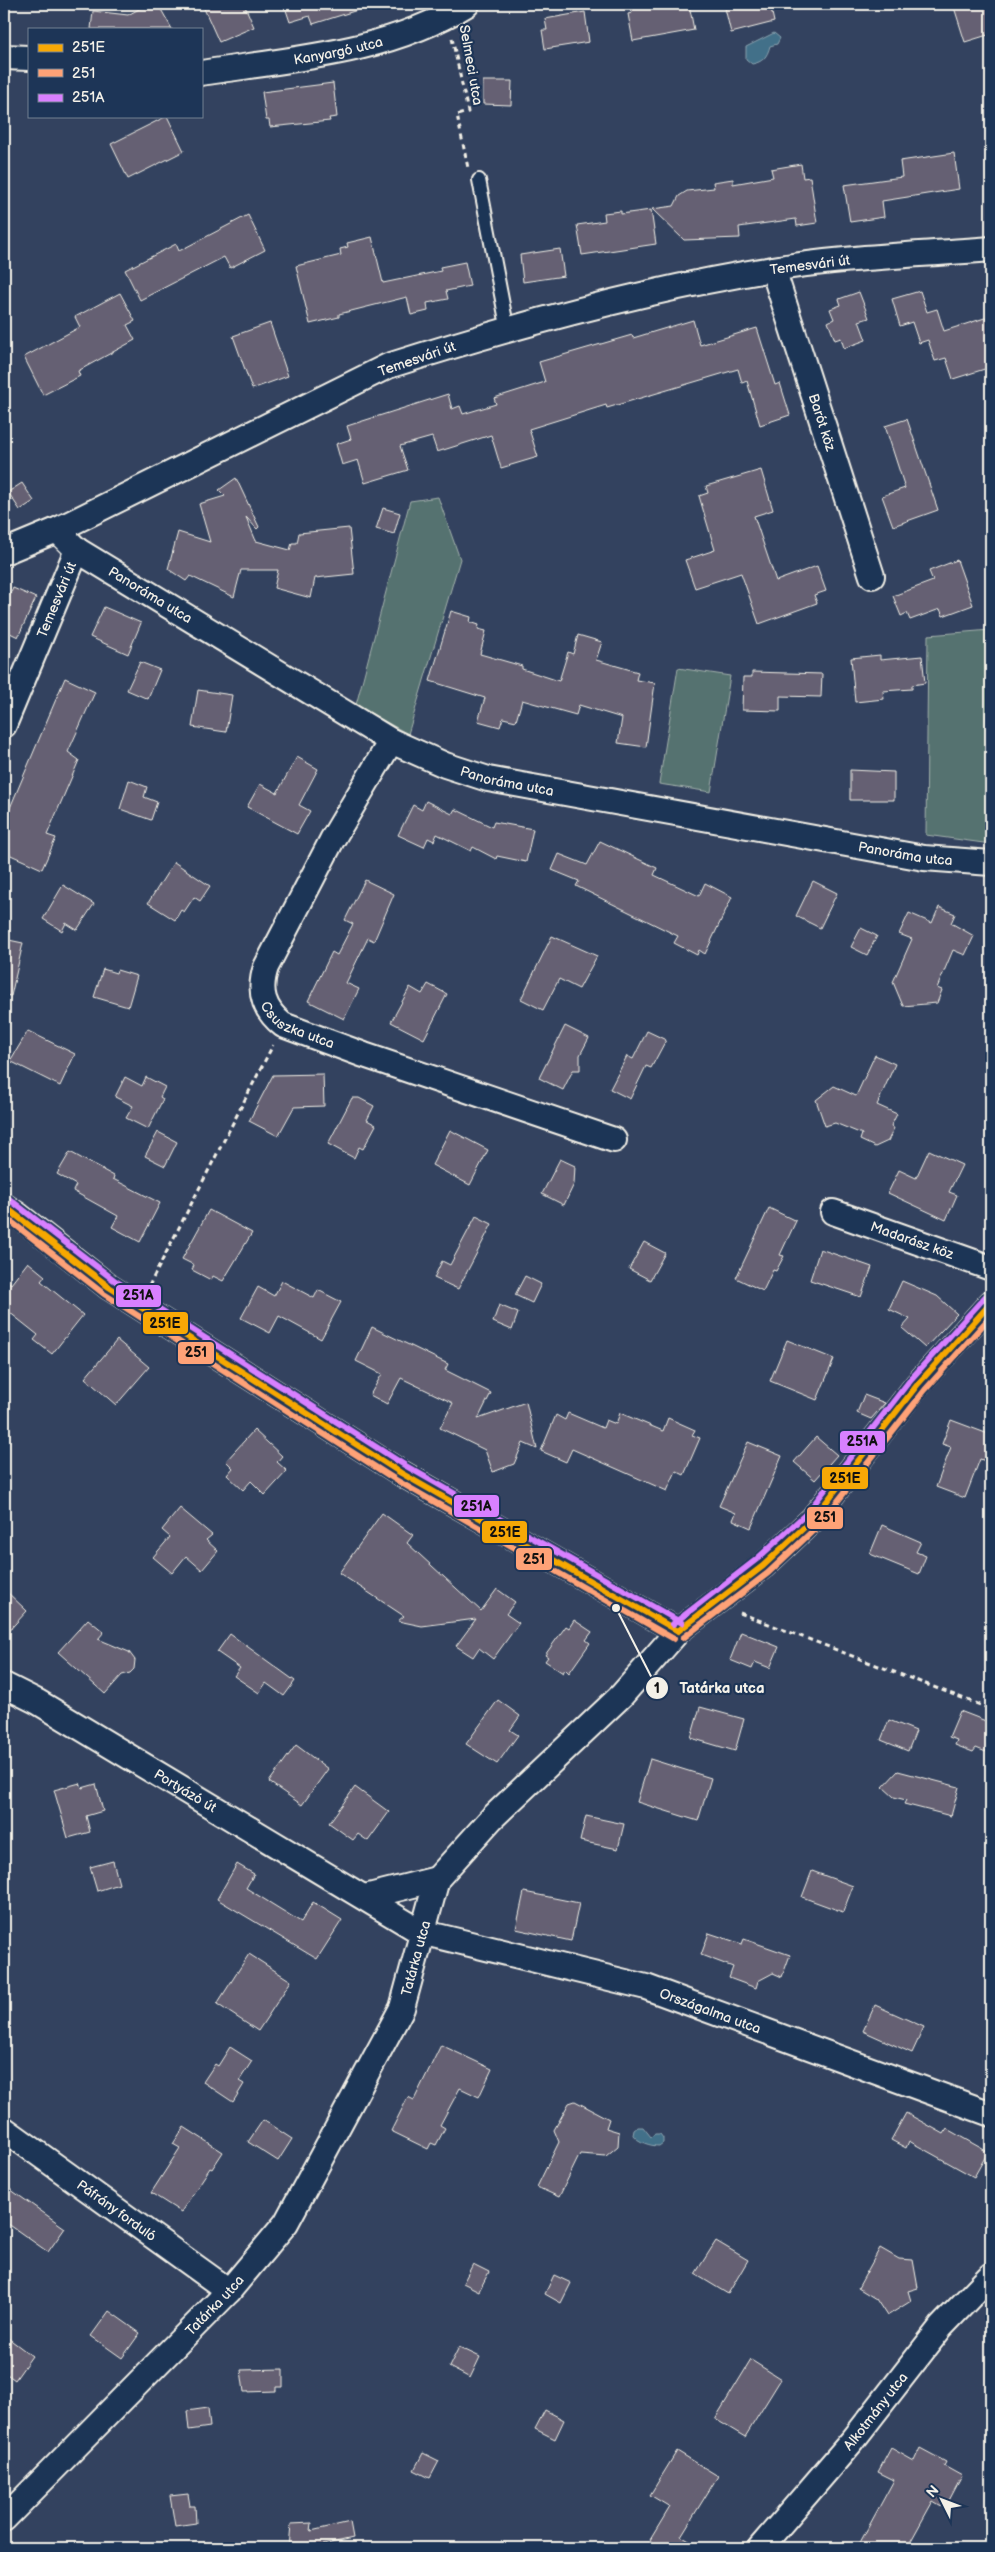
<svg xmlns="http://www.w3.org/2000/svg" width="995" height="2552" viewBox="0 0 995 2552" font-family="'Balsamiq Sans',sans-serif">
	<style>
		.green { fill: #557270; stroke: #a4b2ac }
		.water { fill: #436f89; stroke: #8aa3af }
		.building { fill: #656173; stroke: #f4f1e8 }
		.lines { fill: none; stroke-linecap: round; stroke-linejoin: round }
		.lane-casing { stroke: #f4f1e8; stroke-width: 16 }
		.street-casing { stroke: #f4f1e8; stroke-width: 28 }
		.path { stroke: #f4f1e8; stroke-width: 3; stroke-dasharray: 5 4; stroke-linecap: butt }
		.lane { stroke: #1d3557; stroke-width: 12 }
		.street { stroke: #1d3557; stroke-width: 24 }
		.bus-1-casing { stroke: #1d3557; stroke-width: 10 }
		.bus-2-casing { stroke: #1d3557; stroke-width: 10 }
		.bus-3-casing { stroke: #1d3557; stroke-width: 10 }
		.bus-1 { stroke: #f7a806; stroke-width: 6 }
		.bus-2 { stroke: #fea277; stroke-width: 6 }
		.bus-3 { stroke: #d880ff; stroke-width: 6 }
		.labels { text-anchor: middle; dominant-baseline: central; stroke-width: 4.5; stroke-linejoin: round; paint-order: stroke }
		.street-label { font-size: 14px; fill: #f4f1e8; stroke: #1d3557 }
		.leader { fill: none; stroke: #f4f1e8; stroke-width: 2 }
		.callout-dot { fill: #f4f1e8; stroke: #1d3557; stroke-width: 2 }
		.mark-label { font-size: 15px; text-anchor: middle; font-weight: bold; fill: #111 }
		.callout-label { font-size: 15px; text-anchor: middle; font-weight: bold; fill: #f4f1e8; stroke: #1d3557; stroke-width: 4.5; stroke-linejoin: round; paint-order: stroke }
		.line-badge { stroke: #1d3557; stroke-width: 2 }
		.pale-badge-label { font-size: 14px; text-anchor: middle; font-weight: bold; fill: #111 }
	</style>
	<rect width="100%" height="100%" fill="#33425f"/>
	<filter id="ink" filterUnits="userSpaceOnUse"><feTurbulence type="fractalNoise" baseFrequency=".02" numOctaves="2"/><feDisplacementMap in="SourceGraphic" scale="10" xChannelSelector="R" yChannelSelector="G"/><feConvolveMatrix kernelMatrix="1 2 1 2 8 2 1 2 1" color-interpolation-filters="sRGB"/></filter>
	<g filter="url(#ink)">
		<g class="green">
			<polygon points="438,497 460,559 408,734 356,705 410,501"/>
			<polygon points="991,630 991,844 926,835 928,635"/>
			<polygon points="678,668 730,676 711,792 659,784"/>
		</g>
		<g class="water">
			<path d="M774 33 780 38 777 44 770 46C767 57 763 62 752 64L746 59V47Z"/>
			<path d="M638 2127H643L651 2137 655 2134H660L663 2138V2143L659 2146C650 2146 638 2142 633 2135L634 2130Z"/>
		</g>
		<g class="building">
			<polygon points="148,4 158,4 172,29 91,29 93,11 128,15"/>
			<polygon points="202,4 244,4 254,27 219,42"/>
			<polygon points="284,4 363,4 364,8 313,24 310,16 290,22"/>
			<polygon points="631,4 689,4 694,30 633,41 628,14 632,13"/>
			<polygon points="724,4 770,4 774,22 731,33"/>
			<polygon points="953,4 991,4 991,34 965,42"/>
			<polygon points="585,12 589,42 545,49 542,30 547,30 545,19"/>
			<polygon points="483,81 512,81 511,105 483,104"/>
			<polygon points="333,83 337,117 329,118 330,121 270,127 269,120 266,120 262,92"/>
			<polygon points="167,116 184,151 128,179 111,144"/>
			<polygon points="954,153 959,189 882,201 884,217 850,222 844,185 902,177 900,161"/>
			<polygon points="801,164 803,178 810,177 817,223 797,226 796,219 739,227 740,238 684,240 652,209 674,206 679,196 687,191 714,188 713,182 733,179 733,184 773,177 771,169"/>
			<polygon points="651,210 656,244 582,255 577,225 605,221 604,213 621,211 621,214"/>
			<polygon points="248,215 265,250 230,268 224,257 140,300 125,270 176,244 179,251"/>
			<polygon points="372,237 383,283 441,271 440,267 465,262 470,286 446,291 448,299 427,303 428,311 411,315 407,297 339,314 339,317 310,324 296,266 341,255 340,249 348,247 347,243"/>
			<polygon points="560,249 564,276 523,282 520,255"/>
			<polygon points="920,291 927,312 937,309 944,331 991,316 991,367 953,379 946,358 935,361 928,340 919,343 912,322 900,326 892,299"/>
			<polygon points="859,292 869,318 859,321 866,340 844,348 841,338 835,340 828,322 834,319 830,309 841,305 839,299"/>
			<polygon points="120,293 135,321 127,325 135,340 78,371 80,376 43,395 24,357 80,327 75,317"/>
			<polygon points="693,320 700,345 757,328 775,385 780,383 790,415 760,425 747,381 742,383 738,369 607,408 606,405 529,429 538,457 501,468 491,435 437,452 432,437 400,446 408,470 365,483 358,460 342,465 336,444 351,439 347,426 448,394 452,409 460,406 463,414 496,404 494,398 545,382 539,362 632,335 633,338"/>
			<polygon points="270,323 288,376 252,389 233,336"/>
			<polygon points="907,419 938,510 893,526 882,496 905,488 885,426"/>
			<polygon points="761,470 773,510 754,516 776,581 817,566 826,591 814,595 817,603 759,624 741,573 695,588 685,560 715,550 699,496 708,493 706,486"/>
			<polygon points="236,478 259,527 257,529 246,517 256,541 290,550 292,543 297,543 299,533 349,528 354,574 315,578 311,598 274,588 278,570 241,570 234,597 190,576 186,581 168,569 178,532 210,542 199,504 225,496 219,490"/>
			<polygon points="22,483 34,501 20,510 8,492"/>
			<polygon points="383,508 400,513 394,534 376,529"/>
			<polygon points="957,560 973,605 943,616 940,609 910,620 907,613 901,616 893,596 933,581 929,571"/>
			<polygon points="13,588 36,598 18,637 4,630 4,597 8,599"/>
			<polygon points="104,607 141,623 128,654 90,637"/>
			<polygon points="451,611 471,617 470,622 479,625 478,629 486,631 480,654 522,666 522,669 559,681 568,652 573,654 578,635 602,642 596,660 638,672 636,680 655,683 646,747 618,743 622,718 579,705 576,715 522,700 516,721 503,718 500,727 478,721 485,698 430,681"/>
			<polygon points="880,655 880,660 922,656 925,683 912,685 912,689 883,691 884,699 855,702 851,658"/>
			<polygon points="140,662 160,670 148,699 127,690"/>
			<polygon points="752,672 822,674 821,697 780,696 780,711 742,710 743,677 752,677"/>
			<polygon points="65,678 95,692 68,752 79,760 47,835 56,838 42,869 4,852 4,822"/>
			<polygon points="198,690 232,695 226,732 192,727"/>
			<polygon points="297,757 318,769 299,805 310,811 297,834 247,807 260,784 277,793"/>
			<polygon points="850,770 894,772 894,800 850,800"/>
			<polygon points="129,780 147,787 144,797 157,802 151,820 120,809"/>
			<polygon points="426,801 452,814 455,809 492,827 494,822 533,829 526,862 497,856 496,859 473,847 471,851 437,834 434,841 428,838 424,847 398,835 413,805 422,810"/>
			<polygon points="600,841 657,868 654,875 699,896 705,883 732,897 705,954 699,950 697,955 674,943 678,936 576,886 579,881 552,870 559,854 587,865"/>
			<polygon points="174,862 210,886 200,901 194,897 184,912 181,910 175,920 148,903"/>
			<polygon points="365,880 394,894 374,941 368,938 346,983 359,989 344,1019 308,1001 332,952 337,955 353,924 345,920"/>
			<polygon points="813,881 837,893 820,928 796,916"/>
			<polygon points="63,885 94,904 77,930 66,923 62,931 43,919"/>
			<polygon points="939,907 955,914 951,923 974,936 965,955 953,950 937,988 942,990 937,1003 903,1006 893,982 912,939 899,934 909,913 932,923"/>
			<polygon points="861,928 877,936 867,955 851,947"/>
			<polygon points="552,936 597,956 579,989 559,979 543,1010 521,999"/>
			<polygon points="4,939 23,943 11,996 4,995"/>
			<polygon points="103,969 116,973 117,970 137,976 128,1007 94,997"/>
			<polygon points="428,984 447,994 424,1039 391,1022 410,987 422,994"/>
			<polygon points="565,1026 589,1038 580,1055 580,1070 573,1070 563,1090 539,1078"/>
			<polygon points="28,1031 75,1054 60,1086 10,1061"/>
			<polygon points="647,1031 666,1040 651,1068 646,1066 630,1099 610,1089 627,1056 633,1059"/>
			<polygon points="875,1055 895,1064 877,1105 897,1114 891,1126 894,1128 888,1141 875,1147 860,1140 862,1134 835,1123 825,1126 816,1100 834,1086 856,1096"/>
			<polygon points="323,1074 324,1106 294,1107 278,1136 249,1121 273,1075"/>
			<polygon points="125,1077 142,1086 146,1077 165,1087 160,1097 163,1099 148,1129 126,1118 133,1106 115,1097"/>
			<polygon points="352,1098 359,1098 374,1106 367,1120 376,1125 363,1149 359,1147 354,1158 328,1144"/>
			<polygon points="450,1130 488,1150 470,1185 432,1165"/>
			<polygon points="158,1132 177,1142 165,1166 145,1156"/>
			<polygon points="929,1150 962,1165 949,1192 957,1195 946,1220 888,1193 899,1170 916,1178"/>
			<polygon points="70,1152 114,1176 113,1179 160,1203 140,1242 112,1227 118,1216 73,1191 76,1185 57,1174"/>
			<polygon points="560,1159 575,1166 574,1184 564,1205 542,1194"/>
			<polygon points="769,1208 796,1221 780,1255 784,1256 776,1271 773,1270 763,1291 736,1278"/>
			<polygon points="209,1210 252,1233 223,1281 213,1276 211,1280 192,1270 194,1265 182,1259"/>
			<polygon points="476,1216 492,1224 458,1289 434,1278 442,1261 450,1265"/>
			<polygon points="644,1242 665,1253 650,1280 629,1269"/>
			<polygon points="820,1249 872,1267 861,1297 810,1280"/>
			<polygon points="28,1262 45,1276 41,1281 83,1315 52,1354 34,1340 38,1335 4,1308 4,1278 11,1284"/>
			<polygon points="525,1276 541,1284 532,1303 515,1295"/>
			<polygon points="282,1281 314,1298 318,1290 341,1302 321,1339 279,1316 270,1333 241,1318 258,1287 274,1296"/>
			<polygon points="902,1281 937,1296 957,1314 925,1348 902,1328 910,1319 889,1309"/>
			<polygon points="499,1305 518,1313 512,1330 493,1322"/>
			<polygon points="372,1327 448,1364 445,1370 491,1393 478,1419 526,1402 537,1449 523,1443 514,1464 493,1472 485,1450 440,1428 453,1403 401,1378 387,1404 370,1395 382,1374 356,1361"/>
			<polygon points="117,1340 149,1367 116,1405 85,1378"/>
			<polygon points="787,1340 834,1359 817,1400 770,1381"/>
			<polygon points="864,1395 885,1403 871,1419 857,1413"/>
			<polygon points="568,1413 603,1428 606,1420 616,1424 620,1413 663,1431 668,1418 695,1430 692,1435 700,1438 684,1475 676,1471 667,1491 572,1449 566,1462 541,1451 556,1415 565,1420"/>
			<polygon points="951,1420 991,1435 991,1463 980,1459 965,1498 936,1487 951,1447 942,1444"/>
			<polygon points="254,1430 282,1456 277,1462 287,1471 265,1495 251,1481 243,1490 227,1475 233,1468 226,1461"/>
			<polygon points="816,1437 837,1455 815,1480 794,1462"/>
			<polygon points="748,1442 782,1456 751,1528 733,1520 736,1513 719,1506"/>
			<polygon points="180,1508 212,1535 206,1540 218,1551 202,1570 186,1556 172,1573 153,1557 170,1537 162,1530"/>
			<polygon points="382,1513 413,1535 407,1543 481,1611 497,1589 515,1602 506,1614 519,1623 493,1659 479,1648 473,1657 456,1646 476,1619 422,1626 398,1621 404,1616 339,1573"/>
			<polygon points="882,1525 921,1542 916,1552 926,1556 919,1574 870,1554"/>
			<polygon points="4,1589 27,1611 4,1636"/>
			<polygon points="88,1619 104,1632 98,1639 129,1652 135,1660 134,1669 130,1673 122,1675 105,1694 58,1652"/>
			<polygon points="574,1620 592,1632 586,1640 590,1643 569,1673 565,1669 563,1673 545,1661 548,1657 545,1655 566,1626 569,1628"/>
			<polygon points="741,1632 779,1647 770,1668 755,1662 752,1669 730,1660"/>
			<polygon points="230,1634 295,1681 284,1696 266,1683 259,1693 234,1676 240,1668 217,1652"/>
			<polygon points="498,1700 520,1716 510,1730 518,1735 497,1764 466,1744"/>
			<polygon points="700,1707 744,1719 735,1751 691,1738"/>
			<polygon points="960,1711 991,1723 991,1738 986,1752 976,1748 973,1752 955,1745 957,1740 949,1737"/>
			<polygon points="889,1720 916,1731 908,1751 881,1740"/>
			<polygon points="296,1745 328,1769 302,1805 269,1782"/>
			<polygon points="650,1759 711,1778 698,1821 637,1802"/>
			<polygon points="898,1771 959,1787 951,1816 904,1804 906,1800 894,1797 883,1787"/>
			<polygon points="80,1783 82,1788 96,1784 103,1811 86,1816 90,1832 68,1838 54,1790"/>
			<polygon points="355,1787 389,1812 368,1841 358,1834 353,1840 329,1823"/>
			<polygon points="586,1816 624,1824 618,1849 580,1841"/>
			<polygon points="113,1861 119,1884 97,1891 90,1867"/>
			<polygon points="237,1864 254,1874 246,1888 301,1922 313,1902 342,1920 317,1959 217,1899"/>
			<polygon points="812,1871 853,1886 843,1912 802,1897"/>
			<polygon points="524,1892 579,1903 571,1941 516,1929"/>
			<polygon points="709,1933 742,1944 744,1939 790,1955 782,1977 773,1973 758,1981 756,1988 729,1978 733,1967 701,1955"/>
			<polygon points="249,1954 291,1981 258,2031 217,2004"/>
			<polygon points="875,2005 924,2027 912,2053 863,2031"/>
			<polygon points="441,2045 492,2069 479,2097 460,2088 440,2125 445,2128 436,2145 431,2143 428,2149 391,2131 408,2097 414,2100"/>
			<polygon points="230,2047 252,2061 239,2081 244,2084 233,2102 203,2082 215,2064 218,2066"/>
			<polygon points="575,2101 609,2119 606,2128 619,2132 618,2146 606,2156 580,2154 559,2197 537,2187 559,2142 554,2130 569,2103"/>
			<polygon points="906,2113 944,2134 947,2129 988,2152 974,2177 909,2141 906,2148 891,2140"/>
			<polygon points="263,2120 292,2139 278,2161 248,2142"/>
			<polygon points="184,2127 223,2152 212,2169 210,2168 181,2212 151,2193 180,2148 173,2144"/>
			<polygon points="4,2185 65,2228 48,2252 4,2221"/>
			<polygon points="716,2241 748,2260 728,2294 695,2274"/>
			<polygon points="880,2248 899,2259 913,2260 918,2288 908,2291 911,2301 887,2316 876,2299 858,2288"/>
			<polygon points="473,2264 489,2272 479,2291 463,2283"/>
			<polygon points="554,2275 571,2283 561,2303 545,2294"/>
			<polygon points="109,2311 140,2333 122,2358 91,2336"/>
			<polygon points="4,2335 32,2356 15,2380 4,2372"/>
			<polygon points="459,2347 480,2357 470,2378 449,2367"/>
			<polygon points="751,2360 781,2379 745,2437 715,2419"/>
			<polygon points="283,2369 283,2387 276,2387 276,2391 244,2392 241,2370"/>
			<polygon points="208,2408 210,2427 189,2430 187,2411"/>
			<polygon points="545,2410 564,2420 555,2439 535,2429"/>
			<polygon points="891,2448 914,2461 920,2448 946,2462 944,2466 962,2476 945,2508 933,2501 907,2548 857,2548 894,2480 878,2472"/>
			<polygon points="677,2451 718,2476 681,2536 701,2548 649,2548 652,2542 650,2540 670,2507 650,2495"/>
			<polygon points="423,2453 439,2461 430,2478 414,2470"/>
			<polygon points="188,2494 190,2506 195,2506 196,2523 175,2526 170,2496"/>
			<polygon points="350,2522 353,2538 309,2548 289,2548 291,2524 312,2523 311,2531"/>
		</g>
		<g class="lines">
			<g class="lane-casing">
				<polyline id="lane" points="479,180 508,331"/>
			</g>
			<g class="street-casing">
				<g id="street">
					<polyline points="4,57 29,58"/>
					<path id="s1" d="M201 73C291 59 388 53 467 4"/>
					<path id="s2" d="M991 249C919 255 845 257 773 269 642 290 513 326 388 366L57 530 77 550 391 741 445 765 488 779 924 858 991 863"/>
					<path id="s3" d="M773 269 872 576"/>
					<polyline points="4,552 57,530"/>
					<path id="s4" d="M4 725 77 550"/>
					<path id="s5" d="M391 741 332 840 266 967C258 991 263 1009 283 1025L364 1055 614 1140"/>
					<polyline points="4,1206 19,1216 109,1287 401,1473 678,1631"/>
					<path id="s6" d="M833 1212 991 1268"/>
					<path id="s7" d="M4 1685 38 1702 421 1932 646 1987 991 2114"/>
					<polyline points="365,1897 437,1879"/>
					<path id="s8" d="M4 2129 229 2291"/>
					<path id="s9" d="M4 2519 229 2291 286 2223 402 2008 437 1879 492 1818 622 1695 678 1631 763 1566 813 1519 918 1384 991 1303"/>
					<path id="s10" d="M760 2548 853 2440 941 2327 991 2275"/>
				</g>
			</g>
			<g class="path">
				<polyline points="452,38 468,112 457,115 468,168"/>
				<polyline points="149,1286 273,1045"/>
				<polyline points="740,1613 991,1709"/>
			</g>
			<use href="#lane" class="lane"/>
			<use href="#street" class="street"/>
			<g class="bus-1-casing">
				<g id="bus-1">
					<polyline points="4,1206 109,1287 401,1473 678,1631"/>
					<polyline points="678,1631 763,1566 813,1519 918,1384 991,1303"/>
				</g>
			</g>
			<g class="bus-2-casing">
				<g id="bus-2">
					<polyline points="4,1216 104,1294 396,1480 674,1639"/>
					<polyline points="683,1638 768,1573 819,1525 925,1390 991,1316"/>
				</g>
			</g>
			<g class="bus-3-casing">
				<g id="bus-3">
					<polyline points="9,1199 114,1280 406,1466 682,1623"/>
					<polyline points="673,1624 757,1559 807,1513 911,1379 985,1297"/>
				</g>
			</g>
			<use href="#bus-1" class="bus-1"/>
			<use href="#bus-2" class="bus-2"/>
			<use href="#bus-3" class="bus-3"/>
		</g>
	</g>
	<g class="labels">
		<g class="street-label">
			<text stroke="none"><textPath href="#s1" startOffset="139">Kanyargó utca</textPath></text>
			<text transform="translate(471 65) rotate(80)">Selmeci utca</text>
			<text transform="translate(810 265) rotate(-7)">Temesvári út</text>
			<text transform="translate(417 359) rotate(-19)">Temesvári út</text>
			<text stroke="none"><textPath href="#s3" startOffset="161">Barót köz</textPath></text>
			<text stroke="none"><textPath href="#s2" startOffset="1100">Panoráma utca</textPath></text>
			<text stroke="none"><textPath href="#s4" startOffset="136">Temesvári út</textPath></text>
			<text stroke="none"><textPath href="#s2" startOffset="1505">Panoráma utca</textPath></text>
			<text stroke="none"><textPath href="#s2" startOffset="1910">Panoráma utca</textPath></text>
			<text stroke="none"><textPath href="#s5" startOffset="336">Csuszka utca</textPath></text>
			<text stroke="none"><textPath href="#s6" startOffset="84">Madarász köz</textPath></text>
			<text stroke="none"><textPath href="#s7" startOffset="210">Portyázó út</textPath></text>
			<text stroke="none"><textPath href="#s9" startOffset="705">Tatárka utca</textPath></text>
			<text stroke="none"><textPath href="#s7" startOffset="785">Országalma utca</textPath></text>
			<text stroke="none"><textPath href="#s8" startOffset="139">Páfrány forduló</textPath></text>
			<text stroke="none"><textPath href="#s9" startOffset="300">Tatárka utca</textPath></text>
			<text stroke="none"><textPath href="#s10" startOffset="179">Alkotmány utca</textPath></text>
		</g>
	</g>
	<path class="leader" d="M616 1608L657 1688"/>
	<g class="callout-dot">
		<circle cx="616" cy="1608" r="5"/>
		<circle cx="657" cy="1688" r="12"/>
	</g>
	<g class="mark-label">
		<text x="657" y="1693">1</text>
	</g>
	<g class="callout-label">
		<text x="722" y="1693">Tatárka utca</text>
	</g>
	<g class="line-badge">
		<rect x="115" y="1284" width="47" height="24" rx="5" fill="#d880ff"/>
		<rect x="142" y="1311" width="47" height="24" rx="5" fill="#f7a806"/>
		<rect x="177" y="1341" width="38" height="24" rx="5" fill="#fea277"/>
		<rect x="839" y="1430" width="47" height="24" rx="5" fill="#d880ff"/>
		<rect x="821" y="1466" width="48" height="24" rx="5" fill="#f7a806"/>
		<rect x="453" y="1494" width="47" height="24" rx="5" fill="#d880ff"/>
		<rect x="806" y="1506" width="38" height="24" rx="5" fill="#fea277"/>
		<rect x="481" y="1520" width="47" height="24" rx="5" fill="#f7a806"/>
		<rect x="515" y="1547" width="38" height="24" rx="5" fill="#fea277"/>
	</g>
	<g class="pale-badge-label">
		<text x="138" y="1300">251A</text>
		<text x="165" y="1328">251E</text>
		<text x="196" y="1357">251</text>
		<text x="862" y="1446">251A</text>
		<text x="845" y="1483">251E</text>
		<text x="476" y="1511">251A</text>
		<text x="825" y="1522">251</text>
		<text x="505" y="1537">251E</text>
		<text x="534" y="1564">251</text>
	</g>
	<rect width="995" height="2552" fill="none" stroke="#1d3557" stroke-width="20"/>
	<rect x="10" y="10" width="975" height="2532" fill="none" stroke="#f4f1e8" stroke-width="2" filter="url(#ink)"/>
	<rect x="28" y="28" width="175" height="90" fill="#1d3557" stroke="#738091"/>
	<rect x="38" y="44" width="25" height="8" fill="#f7a806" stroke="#738091"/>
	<text x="72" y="52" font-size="15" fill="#f4f1e8">251E</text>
	<rect x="38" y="69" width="25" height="8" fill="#fea277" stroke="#738091"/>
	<text x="72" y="78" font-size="15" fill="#f4f1e8">251</text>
	<rect x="38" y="94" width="25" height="8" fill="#d880ff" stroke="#738091"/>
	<text x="72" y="102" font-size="15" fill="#f4f1e8">251A</text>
	<g transform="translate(942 2500) rotate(312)" stroke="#1d3557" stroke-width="4" paint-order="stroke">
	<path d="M0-4L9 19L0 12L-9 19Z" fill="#f4f1e8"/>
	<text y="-8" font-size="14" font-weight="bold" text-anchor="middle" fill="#f4f1e8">N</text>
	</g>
</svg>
